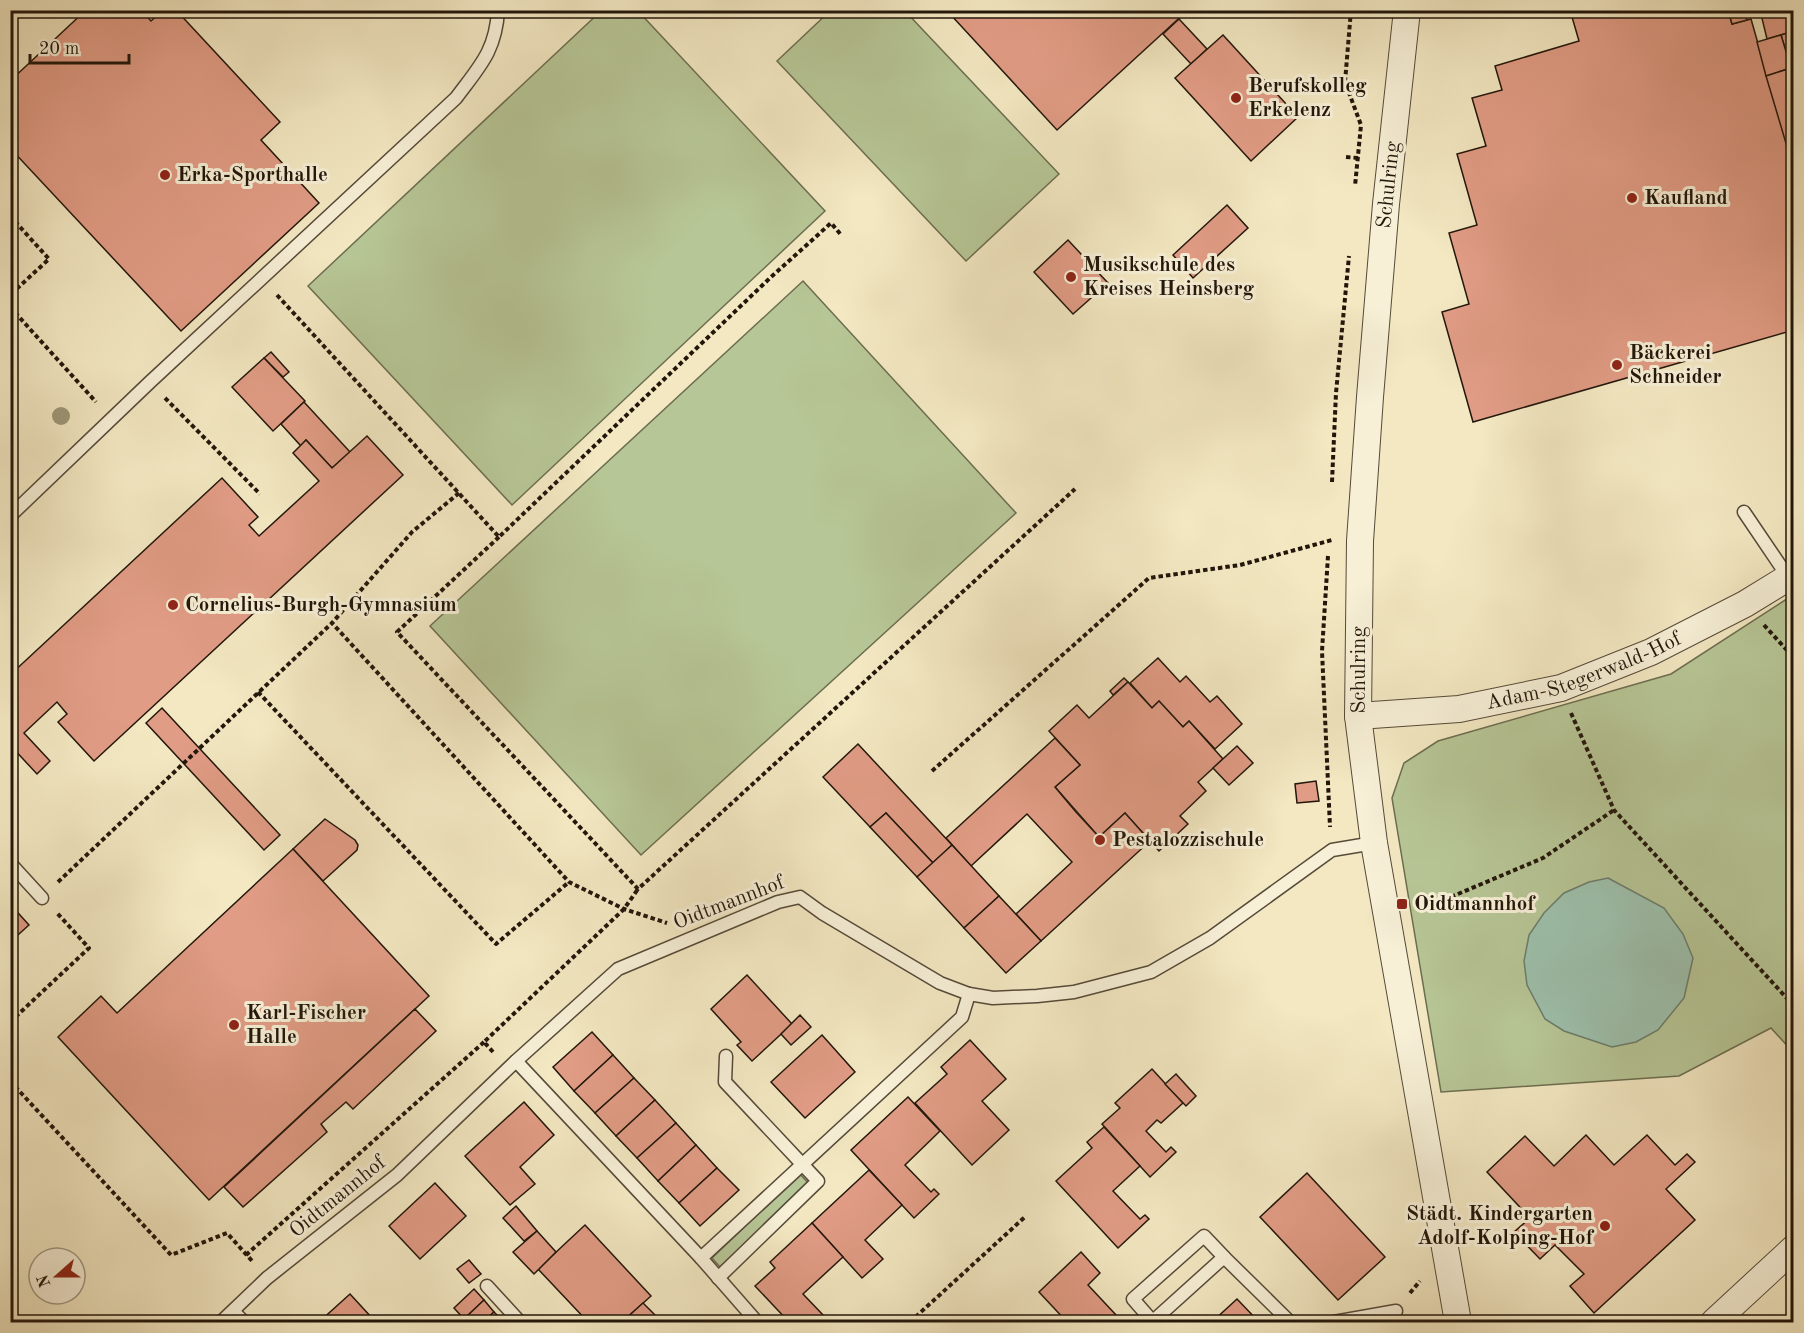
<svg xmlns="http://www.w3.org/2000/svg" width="1804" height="1333" viewBox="0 0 1804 1333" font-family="'Old Standard TT',serif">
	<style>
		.green { fill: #b7c696; stroke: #6c6e50; stroke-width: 1.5 }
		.water { fill: #9dc1ad; stroke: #6c7d6c; stroke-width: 1.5 }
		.building { fill: #e19c85; stroke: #22160b; stroke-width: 1.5 }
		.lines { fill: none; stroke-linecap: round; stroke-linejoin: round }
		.service-casing { stroke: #564a39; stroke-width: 15 }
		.minor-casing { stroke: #564a39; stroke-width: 28 }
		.path { stroke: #22160b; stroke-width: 4; stroke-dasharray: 4.5 3; stroke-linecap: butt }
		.service { stroke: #f7f0d7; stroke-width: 12 }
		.minor { stroke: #f7f0d7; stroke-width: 26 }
		.tree { fill: #9d9778 }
		.poi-dot { fill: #8f2418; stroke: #f7f0d7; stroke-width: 2 }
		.labels { text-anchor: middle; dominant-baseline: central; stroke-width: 6; stroke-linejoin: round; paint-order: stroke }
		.poi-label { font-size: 21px; font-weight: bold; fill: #22160b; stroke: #f7f0d7; text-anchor: start }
		.street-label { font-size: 21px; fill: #22160b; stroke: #f7f0d7 }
	</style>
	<rect width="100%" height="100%" fill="#f3e8c2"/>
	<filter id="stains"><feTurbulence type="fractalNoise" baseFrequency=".00333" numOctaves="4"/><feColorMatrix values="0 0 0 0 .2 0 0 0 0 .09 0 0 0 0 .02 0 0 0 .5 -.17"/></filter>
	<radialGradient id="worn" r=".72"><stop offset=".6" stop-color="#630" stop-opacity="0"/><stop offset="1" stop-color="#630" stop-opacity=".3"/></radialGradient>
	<g class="green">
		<polygon points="602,10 638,11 825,211 512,505 308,286"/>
		<polygon points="831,10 905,11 1059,174 966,261 777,61"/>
		<polygon points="803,281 1016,513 641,855 430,626"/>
		<polygon points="1793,595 1793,1052 1771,1028 1679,1076 1441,1092 1392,798 1404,763 1438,741 1671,674"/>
		<polygon points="800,1174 809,1184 720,1267 712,1258"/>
	</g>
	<polygon class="water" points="1608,878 1664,908 1683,934 1693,958 1684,998 1658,1030 1636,1042 1612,1047 1564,1031 1545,1019 1527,985 1524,961 1529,935 1544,913 1564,893 1589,882"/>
	<g class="building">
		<polygon points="86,10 141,10 151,21 163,10 176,10 280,122 261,140 319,203 181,331 10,148 10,81"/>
		<polygon points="953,10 1188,10 1057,130 950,14"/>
		<polygon points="1570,10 1728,10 1732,24 1751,19 1794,170 1794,330 1473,422 1442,312 1469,304 1449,233 1477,225 1457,154 1486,146 1472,98 1502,90 1495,66 1579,41"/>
		<polygon points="1728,10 1744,10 1747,20 1732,24"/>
		<polygon points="1760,10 1794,10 1794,31 1767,39"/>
		<polygon points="1179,19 1207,49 1191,64 1163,34"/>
		<polygon points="1794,31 1794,78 1781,35"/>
		<polygon points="1223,35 1298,117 1251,161 1175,78"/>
		<polygon points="1781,35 1791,68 1766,76 1757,42"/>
		<polygon points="1791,68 1794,78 1794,170 1766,76"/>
		<polygon points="1227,205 1248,228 1193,278 1173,255"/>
		<polygon points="1068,240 1108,283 1073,314 1034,272"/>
		<polygon points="271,352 289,372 283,377 264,358"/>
		<polygon points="264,358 305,401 273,431 232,387"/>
		<polygon points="304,402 350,452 332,468 306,440 301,446 281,424"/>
		<polygon points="367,436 403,475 94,761 58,722 67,714 57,702 24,733 50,761 37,774 10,745 10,675 222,478 258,517 249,525 259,536 319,481 293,453 306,440 332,468"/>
		<polygon points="1158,658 1180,682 1186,676 1210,702 1217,696 1242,724 1215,749 1189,721 1183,727 1159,701 1152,708 1130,683"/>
		<polygon points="1124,678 1128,682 1113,695 1110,691"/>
		<polygon points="1128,682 1152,708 1159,701 1183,727 1189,721 1223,759 1198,782 1206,791 1180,816 1188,824 1159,851 1125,813 1099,837 1055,787 1080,765 1049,731 1077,705 1089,718"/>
		<polygon points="162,708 280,835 264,850 146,723"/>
		<polygon points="1055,738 1080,765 1055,787 1076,812 1099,837 1125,813 1150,841 1041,941 1016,914 1072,862 1027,814 971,866 946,838"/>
		<polygon points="858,744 952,845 933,863 886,813 870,827 823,777"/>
		<polygon points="1237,746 1253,763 1229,785 1213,768"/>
		<polygon points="1316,781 1319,801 1297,803 1295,784"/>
		<polygon points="886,813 933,863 917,877 870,827"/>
		<polygon points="325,819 355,840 358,845 357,850 323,881 293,849"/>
		<polygon points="952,845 999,896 964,928 917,877"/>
		<polygon points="293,849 429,996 209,1200 58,1037 101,996 117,1013"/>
		<polygon points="999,896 1041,941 1006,973 964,928"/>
		<polygon points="10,904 29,925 10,942"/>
		<polygon points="747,975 792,1024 752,1061 737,1045 741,1042 711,1009"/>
		<polygon points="415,1009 436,1031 353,1109 346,1102 321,1124 327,1132 243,1207 224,1187"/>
		<polygon points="800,1015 811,1027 791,1045 781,1034"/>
		<polygon points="592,1032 613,1055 574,1091 553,1067"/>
		<polygon points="822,1035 855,1072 805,1118 771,1082"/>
		<polygon points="970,1040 1006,1079 982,1101 1009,1130 972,1165 915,1103 947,1074 941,1067"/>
		<polygon points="613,1055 634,1078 595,1113 574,1091"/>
		<polygon points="1152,1069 1183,1103 1161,1123 1157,1120 1146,1131 1166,1152 1171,1147 1176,1152 1150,1177 1102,1124 1120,1108 1115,1103"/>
		<polygon points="1176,1074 1196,1096 1186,1106 1165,1084"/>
		<polygon points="634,1078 655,1100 616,1136 595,1113"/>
		<polygon points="908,1097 940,1131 905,1165 931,1192 934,1189 939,1194 914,1218 851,1150"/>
		<polygon points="655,1100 676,1123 637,1158 616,1136"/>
		<polygon points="524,1102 554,1135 520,1167 535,1184 510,1205 465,1156"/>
		<polygon points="676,1123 696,1145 658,1181 637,1158"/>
		<polygon points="1104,1127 1140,1166 1113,1191 1140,1219 1145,1215 1149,1219 1118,1248 1056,1181 1092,1148 1087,1142"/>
		<polygon points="1586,1135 1614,1165 1647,1135 1675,1165 1687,1154 1695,1162 1666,1189 1695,1220 1594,1313 1570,1286 1584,1274 1555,1245 1540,1259 1514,1232 1530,1218 1487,1172 1525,1136 1554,1166"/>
		<polygon points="696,1145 717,1168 679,1203 658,1181"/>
		<polygon points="717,1168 739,1190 700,1226 679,1203"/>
		<polygon points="869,1170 902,1205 865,1240 883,1259 862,1278 812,1223"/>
		<polygon points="1307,1173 1385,1257 1338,1300 1260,1217"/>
		<polygon points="435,1183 466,1216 420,1259 389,1226"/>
		<polygon points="516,1206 537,1231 524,1241 503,1218"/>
		<polygon points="812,1223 843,1257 803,1294 823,1315 814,1322 789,1322 755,1286 775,1268 770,1262"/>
		<polygon points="585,1225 651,1296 622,1322 588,1322 538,1269"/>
		<polygon points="537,1231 556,1252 534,1274 513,1252"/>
		<polygon points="1081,1252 1100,1273 1088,1285 1116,1315 1107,1322 1067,1322 1039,1292"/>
		<polygon points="469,1260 481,1274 469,1283 457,1269"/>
		<polygon points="474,1289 484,1300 464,1319 454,1308"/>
		<polygon points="350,1294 372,1318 367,1322 319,1322"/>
		<polygon points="1237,1299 1259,1322 1212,1322"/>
		<polygon points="484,1300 494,1312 483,1322 468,1322 464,1319"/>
		<polygon points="643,1303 662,1322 622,1322"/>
		<polygon points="494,1312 504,1322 483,1322"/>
	</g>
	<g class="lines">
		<g class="service-casing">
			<g id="service">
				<polyline points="1744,512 1788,577"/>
				<path d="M10 516 150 382 456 98C479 67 496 51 498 10"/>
				<polyline points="10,863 42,898"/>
				<polyline points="516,1061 701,1258"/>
				<polyline points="718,1278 818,1181 725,1082 726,1056"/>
				<polyline points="487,1286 520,1322"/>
				<polyline points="233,1311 244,1322"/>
				<polyline points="221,1322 267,1278 397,1175 516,1061 618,969 778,902 800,897 822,913 940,983 969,994 993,998 1037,996 1074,992 1151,972 1210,938 1332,850 1374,843"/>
				<polyline points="757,1322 701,1258 962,1017 969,994"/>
				<polyline points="1152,1322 1224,1257 1290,1322"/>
				<polyline points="1153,1322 1133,1299 1204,1236 1224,1257"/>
				<polyline points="1334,1322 1396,1311"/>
			</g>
		</g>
		<g class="minor-casing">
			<g id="minor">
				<polyline points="1407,10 1386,204 1370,397 1360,541 1358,716 1374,843 1458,1322"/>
				<path id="s1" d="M1358 716 1459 709 1561 688 1651 652 1745 604 1794 574"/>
				<polyline points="1714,1322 1794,1248"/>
			</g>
		</g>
		<g class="path">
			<polyline points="1351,10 1345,82 1361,125 1355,186"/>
			<polyline points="1346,157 1358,158"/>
			<polyline points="10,216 49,259 10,295"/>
			<polyline points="277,295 499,537 770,278 831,223 842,236"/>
			<polyline points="10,307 96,402"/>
			<polyline points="165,398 260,494"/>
			<polyline points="1332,482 1336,393 1349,256"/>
			<polyline points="459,493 412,532 332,623 569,882 624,909 667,923"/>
			<polyline points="499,537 397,632 638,889 1075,489"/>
			<polyline points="1328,556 1322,651 1330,827"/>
			<polyline points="1764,625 1794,658"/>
			<polyline points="258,692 496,944 569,882"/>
			<polyline points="1571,713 1614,810 1794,1006"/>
			<polyline points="932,771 1149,578 1240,565 1332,540"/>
			<polyline points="58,882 332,623"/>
			<polyline points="1415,907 1439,902 1543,858 1614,810"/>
			<polyline points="10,1022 89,948 57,913"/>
			<polyline points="493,1052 484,1042 624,909 638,889"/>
			<polyline points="10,1081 171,1255 227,1233 253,1262"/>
			<polyline points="246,1255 484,1042"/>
			<polyline points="1410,1293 1420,1281"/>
			<polyline points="910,1322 1026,1216"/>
		</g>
		<use href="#service" class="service"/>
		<use href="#minor" class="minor"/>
	</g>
	<circle class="tree" cx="61" cy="416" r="9"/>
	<g class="poi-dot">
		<circle cx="1236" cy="98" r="6"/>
		<circle cx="165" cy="175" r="6"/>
		<circle cx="1632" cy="198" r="6"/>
		<circle cx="1071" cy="277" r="6"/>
		<circle cx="1617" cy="365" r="6"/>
		<circle cx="173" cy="605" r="6"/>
		<circle cx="1100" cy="840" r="6"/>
		<rect x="1396" y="898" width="12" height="12" rx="3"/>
		<circle cx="234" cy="1025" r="6"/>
		<circle cx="1605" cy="1226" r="6"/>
	</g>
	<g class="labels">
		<g class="poi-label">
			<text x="1248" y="86">Berufskolleg<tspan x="1248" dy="24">Erkelenz</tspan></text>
			<text x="177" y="175">Erka-Sporthalle</text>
			<text x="1644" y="198">Kaufland</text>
			<text x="1083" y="265">Musikschule des<tspan x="1083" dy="24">Kreises Heinsberg</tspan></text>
			<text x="1629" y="353">Bäckerei<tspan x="1629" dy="24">Schneider</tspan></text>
			<text x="185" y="605">Cornelius-Burgh-Gymnasium</text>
			<text x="1112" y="840">Pestalozzischule</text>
			<text x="1414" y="904">Oidtmannhof</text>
			<text x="246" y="1013">Karl-Fischer<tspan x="246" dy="24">Halle</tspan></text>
			<text x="1593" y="1214" text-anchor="end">Städt. Kindergarten<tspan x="1593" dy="24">Adolf-Kolping-Hof</tspan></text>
		</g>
		<g class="street-label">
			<text transform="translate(1389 185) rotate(-84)">Schulring</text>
			<text stroke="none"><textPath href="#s1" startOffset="232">Adam-Stegerwald-Hof</textPath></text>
			<text transform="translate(1359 670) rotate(-90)">Schulring</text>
			<text transform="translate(729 903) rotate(-21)">Oidtmannhof</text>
			<text transform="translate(338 1197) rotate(-39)">Oidtmannhof</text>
		</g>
	</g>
	<rect width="1804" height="1333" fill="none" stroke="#f3e8c2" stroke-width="36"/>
	<rect x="12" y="12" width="1780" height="1309" fill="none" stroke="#22160b" stroke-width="3"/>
	<rect x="18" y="18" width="1768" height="1297" fill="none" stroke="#22160b" stroke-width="1.5"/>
	<g transform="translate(57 1276) rotate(249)"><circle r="28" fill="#f7f0d7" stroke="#a29985" stroke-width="1.5"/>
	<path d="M0-4.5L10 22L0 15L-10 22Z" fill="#8f2418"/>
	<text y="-9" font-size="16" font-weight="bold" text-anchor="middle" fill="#22160b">N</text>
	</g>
	<path d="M30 54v9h99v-9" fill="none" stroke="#22160b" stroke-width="3"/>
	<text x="39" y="54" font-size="18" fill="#22160b" stroke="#f7f0d7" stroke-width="4.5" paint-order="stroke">20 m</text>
	<rect width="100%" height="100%" filter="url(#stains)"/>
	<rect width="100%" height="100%" fill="url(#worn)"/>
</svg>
